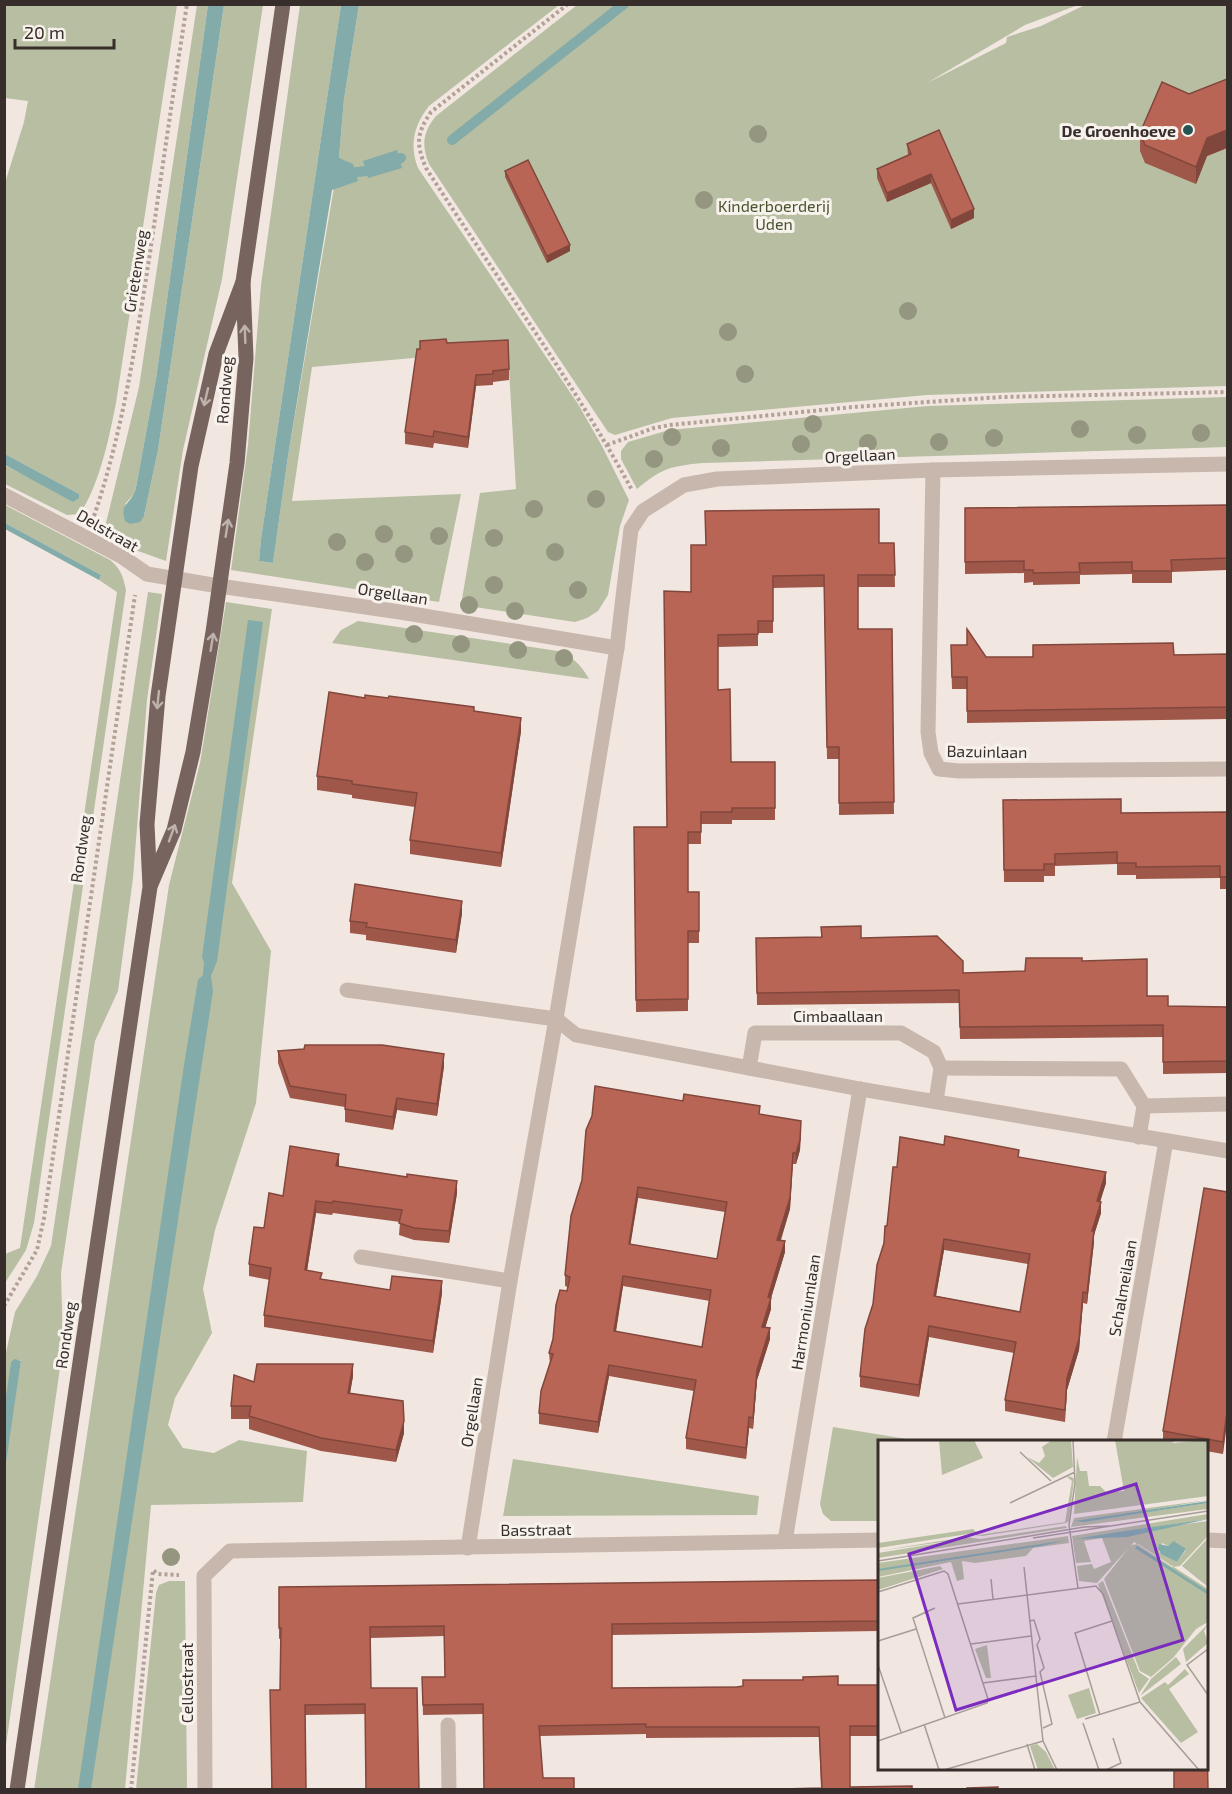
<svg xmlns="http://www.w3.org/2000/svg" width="1232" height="1794" viewBox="0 0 1232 1794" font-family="'Exo 2',sans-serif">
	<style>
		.green { fill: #b7bea2 }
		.water { fill: #82aba9 }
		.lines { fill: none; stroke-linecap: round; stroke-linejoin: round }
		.stream { stroke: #82aba9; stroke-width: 10 }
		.path { stroke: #b3a197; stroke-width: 4; stroke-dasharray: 3 3; stroke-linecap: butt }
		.street { stroke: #c8b7ad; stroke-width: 15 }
		.primary { stroke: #77645e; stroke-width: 15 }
		.tree { fill: #959680 }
		.wall { fill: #9f574a; fill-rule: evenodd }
		.shaded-wall { fill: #82473c }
		.building { fill: #b96556; stroke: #82473c; stroke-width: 1.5; fill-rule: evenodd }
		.oneway { stroke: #beb2ac }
		.poi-dot { fill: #255453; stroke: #f8f2ec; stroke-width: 2 }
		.labels { text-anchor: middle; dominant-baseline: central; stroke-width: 6; stroke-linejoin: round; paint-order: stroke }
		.poi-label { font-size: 16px; font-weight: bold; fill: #372e2b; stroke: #f8f2ec; text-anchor: end }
		.park-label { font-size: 16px; fill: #495331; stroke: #f8f2ec }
		.street-label { font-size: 16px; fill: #372e2b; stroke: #f8f2ec }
		.inset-river { fill: none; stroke: #82aba9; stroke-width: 3 }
		.inset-road { fill: none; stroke: #a79d98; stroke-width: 1.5 }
		.view { fill: #7b2cbf; fill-opacity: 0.15; stroke: #7b2cbf; stroke-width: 3 }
		.inset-edge { fill: none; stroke: #372e2b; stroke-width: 3 }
	</style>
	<rect width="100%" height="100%" fill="#f1e7e0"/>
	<g class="green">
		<path d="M5 5H177L116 403C109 438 100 483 80 514L67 515 5 484 4 465 34 480 79 498V494L5 454V183L24 122 28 101 5 98Z"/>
		<polygon points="197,5 208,5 156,379 137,482 134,494 125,504 144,516 158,450 224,5 263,5 222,279 183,450 166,561 138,551 110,536 106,523 139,387"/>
		<path d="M300 5H341L261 539 259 561 273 563 288 456 339 158 344 99 359 5H559L429 106C414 125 409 145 418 168L578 404 602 446 629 500 620 526 608 595 598 611 587 618 575 622 461 605 480 493 516 489 508 352 447 355 312 367 292 501 461 494 439 602 231 570 248 445 261 285Z"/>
		<path d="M577 5H1078L1025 25 927 83 1006 43 1007 37 1041 26 1085 5H1227V386L927 395 672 418 615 435 608 432 429 164C421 145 423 132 436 116Z"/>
		<path d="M1227 397V447L703 463C671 466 662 468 637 489L621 459V451L628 442 669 430 928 406Z"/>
		<path d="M5 505 110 560C121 569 123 576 126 590L34 1223 26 1250 5 1283V1254L20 1248 117 592 99 580 101 575 5 523Z"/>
		<polygon points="148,592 162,594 147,700 133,878 118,991 95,1041 61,1273 63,1347 5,1752 4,1469 21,1361 20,1360 11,1362 5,1410 5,1357 15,1312 37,1276 51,1246"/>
		<polygon points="226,602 272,609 232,883 271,951 256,1103 215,1230 203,1289 212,1333 175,1398 168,1425 183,1448 214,1453 239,1440 307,1451 303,1502 151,1505 125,1789 34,1790 169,885 200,763"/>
		<path d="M358 621 558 651C573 657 581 665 589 679L332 643 341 630Z"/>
		<polygon points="833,1427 919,1441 880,1442 879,1521 831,1521 823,1514 820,1504"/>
		<polygon points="513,1459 759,1496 757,1515 503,1516"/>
		<polygon points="169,1581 185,1581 187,1789 136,1789 156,1593 159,1585"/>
	</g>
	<g class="water">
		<path d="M208 5H224L158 450 144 516 140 522 130 524 125 521C121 507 125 507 132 497 135 493 136 487 137 482L156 379Z"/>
		<polygon points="341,5 359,5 344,99 339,158 353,164 358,181 332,190 288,456 273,563 259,561 261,539"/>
		<polygon points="397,150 402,168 368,178 363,161"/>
		<polygon points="5,454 79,494 79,498 73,502 5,465"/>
		<polygon points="5,523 101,575 99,580 5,529"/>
		<polygon points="248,620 263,622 217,961 211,976 213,991 91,1789 78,1789 184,1065 198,980 203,975 204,962 202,957"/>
		<polygon points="15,1359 21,1361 5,1469 4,1410 11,1362"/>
	</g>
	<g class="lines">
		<g class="stream">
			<polyline points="452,140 624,4"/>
			<polyline points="341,174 366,171 401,158"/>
		</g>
		<g class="path">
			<path d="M568 4 431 112C416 134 416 144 426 168 495 276 571 378 632 490"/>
			<polyline points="607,445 654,428 670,425 853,407 1002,397 1228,392"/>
			<path d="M94 516C123 431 136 342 150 253 162 170 174 87 187 4"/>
			<polyline points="4,1306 37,1250 44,1218 135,595"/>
			<polyline points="131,1790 153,1570 158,1574 179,1575"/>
		</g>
		<g class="street">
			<polyline points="933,470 928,732 931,753 939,769 959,771 1228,769"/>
			<polyline points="4,495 121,556 147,574 219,586 400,612 617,648"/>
			<polyline points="347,990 556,1019"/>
			<polyline points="556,1019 576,1035 860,1089 1228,1151"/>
			<polyline points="749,1068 755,1033 901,1033 934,1052 941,1068 936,1101"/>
			<polyline points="941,1068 1121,1069 1144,1106 1139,1137"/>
			<polyline points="1144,1106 1228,1104"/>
			<polyline points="361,1257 510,1281"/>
			<polyline points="1114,1442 1166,1141"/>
			<polyline points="1206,1540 1228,1541"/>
			<polyline points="785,1541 860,1089"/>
			<polyline points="468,1548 510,1281 556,1019 617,648 631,529 643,511 684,485 717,479 933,470 1228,464"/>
			<polyline points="448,1725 449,1790"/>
			<polyline points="205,1790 204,1576 230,1551 880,1540"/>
		</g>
		<g class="primary">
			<polyline points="151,884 174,830 193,752 213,632 237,463 246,358 243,282 283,4"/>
			<polyline points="17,1790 150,887 147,824 158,696 191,466 216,354 243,282"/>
		</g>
	</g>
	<g class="tree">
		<circle cx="758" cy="134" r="9"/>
		<circle cx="704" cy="200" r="9"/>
		<circle cx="908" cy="311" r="9"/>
		<circle cx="728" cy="332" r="9"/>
		<circle cx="745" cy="374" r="9"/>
		<circle cx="813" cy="424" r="9"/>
		<circle cx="1080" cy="429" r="9"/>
		<circle cx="1201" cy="433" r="9"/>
		<circle cx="1137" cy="435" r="9"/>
		<circle cx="672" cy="437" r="9"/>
		<circle cx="994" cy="438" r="9"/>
		<circle cx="939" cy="442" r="9"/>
		<circle cx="868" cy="443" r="9"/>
		<circle cx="801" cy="444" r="9"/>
		<circle cx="721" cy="448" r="9"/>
		<circle cx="654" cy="459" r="9"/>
		<circle cx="596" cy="499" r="9"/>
		<circle cx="534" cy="509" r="9"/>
		<circle cx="384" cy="534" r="9"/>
		<circle cx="439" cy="536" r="9"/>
		<circle cx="494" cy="538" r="9"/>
		<circle cx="337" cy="542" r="9"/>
		<circle cx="555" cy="552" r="9"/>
		<circle cx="404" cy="554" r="9"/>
		<circle cx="365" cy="562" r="9"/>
		<circle cx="494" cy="585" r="9"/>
		<circle cx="578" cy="590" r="9"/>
		<circle cx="469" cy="605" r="9"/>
		<circle cx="515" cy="611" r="9"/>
		<circle cx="414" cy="634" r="9"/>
		<circle cx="461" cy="644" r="9"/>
		<circle cx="518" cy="650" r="9"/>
		<circle cx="564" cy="658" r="9"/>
		<circle cx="171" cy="1557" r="9"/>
	</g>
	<g class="wall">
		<polygon points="1227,79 1227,148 1207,156 1196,184 1145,163 1140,151 1140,133 1189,94"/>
		<polygon points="907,144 974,218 951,229 931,183 887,202 877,178 877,169 908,155"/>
		<polygon points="505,171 570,251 547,263 505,177"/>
		<polygon points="447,343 509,369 509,380 493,382 493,385 476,386 468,448 434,443 433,448 405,444 405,432"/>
		<polygon points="1227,505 1227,570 1172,572 1172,583 1132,583 1132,574 1080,575 1080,584 1033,585 1033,582 1024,583 1024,573 965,574 965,508"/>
		<polygon points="879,543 894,543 895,587 858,587 858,629 892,629 894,814 839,815 839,759 827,759 824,587 773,588 773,633 758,633 758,646 718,647 718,690 731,762 775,762 775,820 732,820 732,824 701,824 701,844 688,844 688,892 699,892 699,943 688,943 688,1011 636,1012 634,827 667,827 691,592"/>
		<polygon points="1227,654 1227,719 967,723 967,689 952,689 951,658"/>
		<polygon points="365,698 474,711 521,731 501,867 410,854 410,840 415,807 352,798 352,795 317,790 317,776"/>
		<polygon points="1003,800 1121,813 1227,812 1227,889 1220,889 1220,878 1136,879 1136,875 1117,875 1117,864 1055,866 1055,876 1044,876 1044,882 1004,882"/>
		<polygon points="462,913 456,953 366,940 366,935 350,933 350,921"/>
		<polygon points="821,927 861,938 963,973 1025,971 1082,961 1147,996 1168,1006 1227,1007 1227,1073 1163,1074 1163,1037 960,1039 959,1003 757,1005 756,938 821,937"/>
		<polygon points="278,1051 444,1066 437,1116 397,1110 393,1130 345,1122 345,1107 290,1098 278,1063"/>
		<path d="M760 1114 801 1132 800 1150 796 1164H793L790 1209 781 1240 785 1252 771 1298V1309L765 1328 770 1339 757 1380 753 1429 749 1428 746 1459 686 1449V1438L694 1391 609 1376 598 1433 539 1424V1413L550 1364 549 1353 568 1287 565 1286V1275L582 1180ZM638 1198 725 1212 717 1259 630 1244ZM623 1286 710 1301 702 1347 616 1332Z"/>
		<path d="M1019 1157 1106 1183 1100 1201 1101 1213 1094 1235V1242L1087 1304 1083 1303 1079 1350 1067 1390 1065 1422 1005 1411V1400L1014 1353 929 1337 919 1397 860 1387V1376L897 1167ZM944 1250 1028 1264 1020 1312 936 1296Z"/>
		<polygon points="339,1166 457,1193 449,1243 414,1240 399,1235 400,1222 333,1213 332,1215 316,1213 307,1271 322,1279 390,1290 442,1293 433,1353 264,1327 264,1315 270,1280 249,1276 249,1264 264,1228 283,1196"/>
		<polygon points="1227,1192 1223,1454 1206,1451 1206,1442 1163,1442 1163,1431"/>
		<polygon points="353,1376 350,1393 404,1433 396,1462 321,1451 249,1429 249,1419 231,1419 231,1406 254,1382"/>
		<polygon points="879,1580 879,1631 612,1635 612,1688 879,1685 879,1736 850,1736 821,1788 819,1737 646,1738 646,1734 540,1736 484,1790 483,1714 423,1715 422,1677 445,1677 444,1636 371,1638 365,1714 305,1715 271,1790 280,1690 281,1638 279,1639 279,1587"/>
	</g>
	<g class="shaded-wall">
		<polygon points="1227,130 1227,148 1207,156 1196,184 1196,167 1207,138"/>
		<polygon points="931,174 931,183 887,202 887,193"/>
		<polygon points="974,209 974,218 951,229 951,220"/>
		<polygon points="570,245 570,251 547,263 547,256"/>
		<polygon points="476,375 476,386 468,448 468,437"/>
		<polygon points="521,718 521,731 501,867 501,853"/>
		<polygon points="462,901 462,913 456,953 456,940"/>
		<polygon points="444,1054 444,1066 437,1116 437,1104"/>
		<polygon points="397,1098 397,1110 393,1130 393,1117"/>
		<polygon points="801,1121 800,1150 796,1164 796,1153"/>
		<polygon points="793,1153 790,1209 777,1251 777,1240"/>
		<polygon points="339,1154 339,1166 336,1178 336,1166"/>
		<polygon points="1106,1172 1106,1183 1097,1212 1097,1201"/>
		<polygon points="457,1181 457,1193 449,1243 449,1231"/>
		<polygon points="638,1187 638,1198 629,1254 629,1244"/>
		<polygon points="316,1201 316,1213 305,1283 305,1270"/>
		<polygon points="1101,1202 1101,1213 1094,1235 1094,1242 1087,1304 1087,1293 1092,1231"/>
		<polygon points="944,1239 944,1250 934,1307 934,1296"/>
		<polygon points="785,1241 785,1252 768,1308 768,1297"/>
		<polygon points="623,1276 623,1286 614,1342 614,1331"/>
		<polygon points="442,1281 442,1293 433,1353 433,1341"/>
		<polygon points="1083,1292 1083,1303 1079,1350 1067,1390 1065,1422 1067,1378"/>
		<polygon points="771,1298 771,1309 762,1338 762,1327"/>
		<polygon points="929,1326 929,1337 919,1397 919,1385"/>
		<polygon points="770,1328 770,1339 757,1380 753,1429 753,1418 757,1370"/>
		<polygon points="353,1364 353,1376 348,1405 348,1393"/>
		<polygon points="609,1365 609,1376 598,1433 598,1422"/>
		<polygon points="1227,1412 1227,1424 1223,1454 1223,1442"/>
		<polygon points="749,1417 749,1428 746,1459 746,1448"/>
		<polygon points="404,1421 404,1433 396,1462 396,1450"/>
	</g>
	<g class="building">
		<polygon points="1227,79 1227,130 1207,138 1196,167 1145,145 1140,133 1162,82 1189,94"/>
		<polygon points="939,130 974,209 951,220 931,174 887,193 877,169 911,154 907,144"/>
		<polygon points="528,160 570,245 547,256 505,171"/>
		<polygon points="446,339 447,343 508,340 509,369 493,371 493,374 476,375 468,437 434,431 433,437 405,432 417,349 420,349 420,341"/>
		<polygon points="1227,505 1227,558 1171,560 1172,571 1132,571 1132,562 1079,563 1080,572 1033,573 1033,570 1024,570 1024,561 965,562 965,508"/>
		<polygon points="879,509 879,543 894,543 895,575 858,575 858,629 892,629 894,802 839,803 839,747 827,747 824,575 773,576 773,621 758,621 758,634 718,635 718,690 730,689 731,762 775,762 775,808 732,808 732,812 701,812 701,832 688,832 688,892 699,892 699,931 688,931 688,999 636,1000 634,827 667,827 664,591 691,592 691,545 706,545 705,511"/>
		<polygon points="967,629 986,657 1033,657 1033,645 1173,643 1174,655 1227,654 1227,707 967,711 967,677 952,677 951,645 967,645"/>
		<polygon points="329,692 365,698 365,695 388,698 389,696 474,707 474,711 521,718 501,853 410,840 417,793 352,784 352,781 317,776"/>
		<polygon points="1121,799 1121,813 1227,812 1227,877 1220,877 1220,866 1136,867 1136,863 1117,863 1117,852 1055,854 1055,864 1044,864 1044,870 1004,870 1003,800"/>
		<polygon points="355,884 462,901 456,940 366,927 367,923 350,921"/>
		<polygon points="861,926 861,938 937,936 963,961 963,973 1025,971 1026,958 1082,958 1082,961 1147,959 1147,996 1168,996 1168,1006 1227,1007 1227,1061 1163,1062 1163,1025 960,1027 959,990 757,993 756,938 822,937 821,927"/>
		<polygon points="305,1045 382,1045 444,1054 437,1104 397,1098 393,1117 345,1109 346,1095 290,1086 278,1051 304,1049"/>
		<path d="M595 1086 683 1101 684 1094 760 1106 759 1114 801 1121 800 1140 796 1153H793L790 1198 777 1240 785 1241 768 1297 771 1298 762 1327 770 1328 757 1370 753 1418 749 1417 746 1448 686 1438 696 1380 609 1365 598 1422 539 1413 541 1391 553 1354 549 1353 553 1339 556 1305 560 1290 567 1291 570 1277 565 1275 571 1216 582 1180 586 1130 592 1116ZM638 1187 727 1202 717 1259 629 1244ZM623 1276 711 1290 702 1347 614 1331Z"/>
		<path d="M945 1136 1019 1150 1018 1157 1106 1172 1097 1201 1101 1202 1092 1231H1094L1087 1293 1083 1292 1079 1339 1067 1378 1065 1410 1005 1400 1016 1342 929 1326 919 1385 860 1376 865 1329 873 1304 877 1265 884 1243 885 1226H887L893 1167H897L900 1137 944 1145ZM944 1239 1030 1254 1020 1312 934 1296Z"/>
		<polygon points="290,1146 339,1154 336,1166 407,1177 407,1174 457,1181 449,1231 414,1228 399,1223 402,1210 333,1201 332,1203 316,1201 305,1270 322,1273 320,1279 390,1290 392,1276 442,1281 433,1341 264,1315 271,1268 249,1264 254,1227 264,1228 269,1193 283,1196"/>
		<polygon points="1204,1188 1227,1192 1227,1412 1223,1442 1163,1431"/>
		<polygon points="257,1364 353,1364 348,1393 403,1401 404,1421 396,1450 321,1438 249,1416 251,1406 231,1406 234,1375 254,1382"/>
		<polygon points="879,1580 879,1621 612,1624 612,1688 737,1687 743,1686 743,1680 803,1680 803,1677 838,1676 838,1685 879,1685 879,1726 850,1726 850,1787 912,1786 912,1790 738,1790 822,1788 819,1727 646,1727 646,1724 539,1726 543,1778 574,1778 574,1790 484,1790 483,1704 423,1705 422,1677 445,1677 444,1626 370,1627 371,1688 417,1688 419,1790 366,1790 365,1704 305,1705 306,1789 333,1790 272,1790 270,1690 280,1690 281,1628 279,1628 279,1587"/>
		<polygon points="1206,1682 1208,1790 1174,1790 1174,1768 1206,1768"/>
		<polygon points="998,1787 998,1790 967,1790 967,1788"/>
	</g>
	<defs><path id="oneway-shaft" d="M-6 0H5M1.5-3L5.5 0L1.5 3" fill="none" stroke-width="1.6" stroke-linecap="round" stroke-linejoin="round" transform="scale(1.5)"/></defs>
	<g class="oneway">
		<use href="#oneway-shaft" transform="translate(245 334) rotate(-92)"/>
		<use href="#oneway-shaft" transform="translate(206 397) rotate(103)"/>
		<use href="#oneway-shaft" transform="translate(227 528) rotate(-81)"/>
		<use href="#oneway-shaft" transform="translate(212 642) rotate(-81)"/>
		<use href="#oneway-shaft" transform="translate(158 700) rotate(96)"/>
		<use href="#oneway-shaft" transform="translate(172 833) rotate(-70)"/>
	</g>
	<circle class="poi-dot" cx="1188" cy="130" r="6"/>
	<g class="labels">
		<g class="poi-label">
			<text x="1176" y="130">De Groenhoeve</text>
		</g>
		<g class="park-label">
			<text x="774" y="205">Kinderboerderij<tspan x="774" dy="18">Uden</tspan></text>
		</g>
		<g class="street-label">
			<text transform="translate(135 271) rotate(-81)">Grietenweg</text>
			<text transform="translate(224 390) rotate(-86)">Rondweg</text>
			<text transform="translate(860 455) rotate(-3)">Orgellaan</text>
			<text transform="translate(108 530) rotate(30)">Delstraat</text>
			<text transform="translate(393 593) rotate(9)">Orgellaan</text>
			<text transform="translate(987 751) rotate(1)">Bazuinlaan</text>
			<text transform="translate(80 849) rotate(-82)">Rondweg</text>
			<text x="838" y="1015">Cimbaallaan</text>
			<text transform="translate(1122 1288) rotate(-80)">Schalmeilaan</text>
			<text transform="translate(805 1312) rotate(-81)">Harmoniumlaan</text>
			<text transform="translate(65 1335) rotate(-82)">Rondweg</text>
			<text transform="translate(471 1412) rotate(-81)">Orgellaan</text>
			<text transform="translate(536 1529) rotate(-1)">Basstraat</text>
			<text transform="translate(186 1683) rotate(-90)">Cellostraat</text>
		</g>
	</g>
	<g transform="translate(878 1440)">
		<rect width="330" height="330" fill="#f1e7e0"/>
		<path d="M61 0H96L105 18 64 35ZM174 0H193L195 27 175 38 149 17 161 23 167 16 164 7ZM237 0H298L294 3 330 0V56L196 74 199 17 202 31H209L211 46H222L228 52 246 51ZM188 36 194 37 196 39 191 81 188 83 104 96 90 94 0 108V103L95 89 101 95 187 82 194 41ZM330 60 198 83 330 63V69L193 87 196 78ZM330 74V79L197 99 330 81V96L302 126 294 127 256 102 219 143 201 141 199 126 214 124 216 129 233 122 224 98 206 101 213 122 198 123 194 96ZM298 102 308 110 299 122 281 112 284 103 290 106ZM188 86 189 88 0 118V113L86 99 0 111 87 97 102 99ZM190 96 191 103 155 108 148 116 97 123 84 121 86 139 79 141 73 122 0 137V123ZM330 98V147L304 126ZM260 104 330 149V182L318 189 295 218 273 237 262 231 226 139 253 105ZM62 126 65 129 0 150V138ZM225 141 261 232 271 239 261 253 220 144ZM330 184 326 191 330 203 308 222 305 209ZM109 205 113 238H108L97 209ZM298 217 303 224 262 256 273 239ZM307 229 311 234 291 249 320 292 303 303 263 258 287 242 290 245ZM211 248 218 273 199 279 190 255ZM159 304 168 312 177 330H160L152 306Z" fill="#b7bea2" fill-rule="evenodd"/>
		<path d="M330 61V63L207 82 196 81ZM330 79 249 97 197 99 233 93ZM189 100 163 106 0 131V129ZM296 101 308 109 299 122 283 114 280 108 281 104 290 106Z" fill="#82aba9"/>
		<path class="inset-river" d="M258 107 330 153"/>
		<path class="inset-road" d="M195 0 197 43 191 85 200 148M142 12 173 41M132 63 197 32M155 98 330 71M0 121 206 87 231 86M146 127 165 301 179 330M113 139 115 159M0 152 66 131 70 134 110 259 109 263 0 301M80 164 218 146 225 154 262 262 321 330M57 168 35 178 67 278M151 181 156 180 162 199 159 205 166 228 162 232 174 284 165 288M0 201 38 189M93 204 153 196M330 209 309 225 330 255M0 225 23 292M105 243 158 236M222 275 197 193 234 181M207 279 262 262M205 283 221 330M46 284 61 330M149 304 157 330M66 330 165 301M228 330 243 323 235 298"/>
		<path class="view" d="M258 44 305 200 78 270 31 114Z"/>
		<rect width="330" height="330" class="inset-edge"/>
	</g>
	<rect width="1232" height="1794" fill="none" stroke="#372e2b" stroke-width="12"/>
	<path d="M15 39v9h99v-9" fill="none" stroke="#372e2b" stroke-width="3"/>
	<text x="24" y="39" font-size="18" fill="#372e2b" stroke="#f8f2ec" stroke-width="4.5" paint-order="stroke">20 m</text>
</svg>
